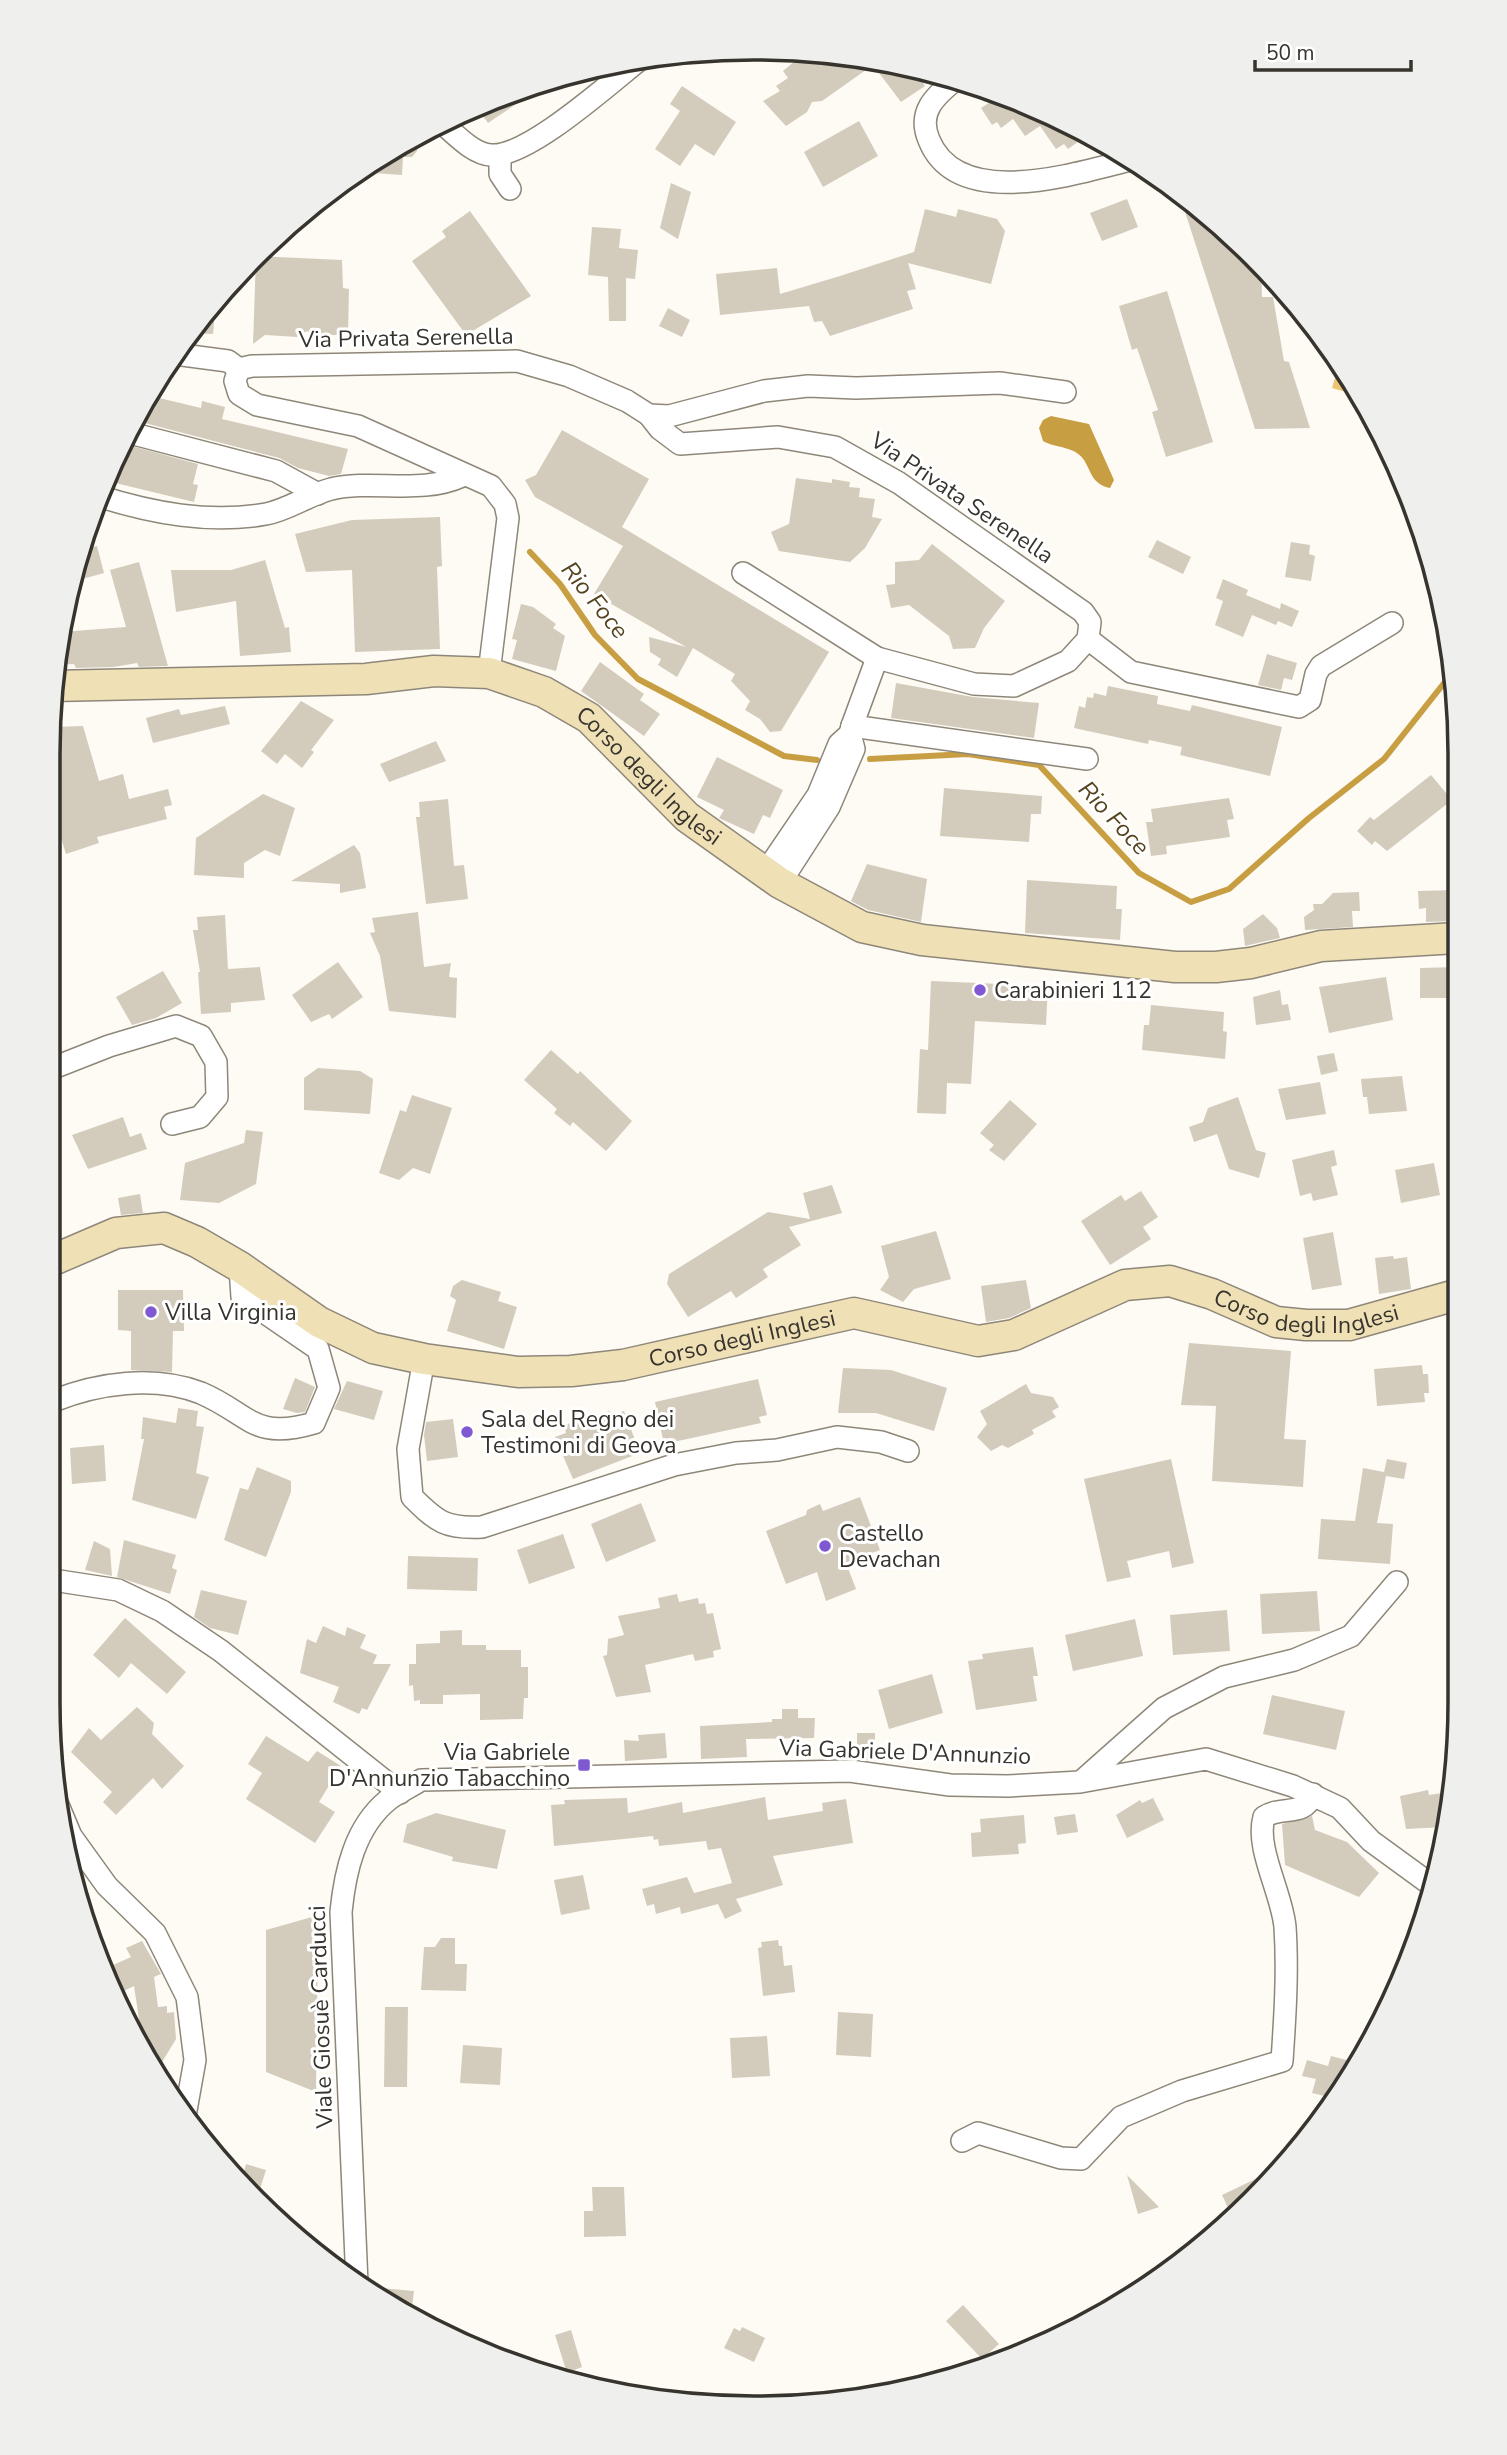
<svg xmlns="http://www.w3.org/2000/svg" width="1507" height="2455" viewBox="0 0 1507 2455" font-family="'Nunito Sans',sans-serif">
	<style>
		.green { fill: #edc675 }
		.water { fill: #c89e42 }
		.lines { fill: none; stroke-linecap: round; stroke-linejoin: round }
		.stream { stroke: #c89e42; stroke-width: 6 }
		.building { fill: #d3ccbd }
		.street-casing { stroke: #8e8779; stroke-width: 24 }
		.secondary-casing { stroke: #8e8779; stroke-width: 33 }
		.street { stroke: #fff; stroke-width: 21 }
		.secondary { stroke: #efe0b6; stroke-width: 30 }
		.poi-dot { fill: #7f58d2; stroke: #fff; stroke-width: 2.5 }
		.labels { text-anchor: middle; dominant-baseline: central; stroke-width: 6; stroke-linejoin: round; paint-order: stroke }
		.street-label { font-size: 23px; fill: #37342e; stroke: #fff }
		.poi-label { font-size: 23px; fill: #37342e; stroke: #fff; text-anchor: start }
		.water-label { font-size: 24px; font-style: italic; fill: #56441e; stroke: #fff }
		.rim { fill: none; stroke: #37342e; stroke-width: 3.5 }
	</style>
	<rect width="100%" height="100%" fill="#fefbf5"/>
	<polygon class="green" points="1339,364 1363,397 1332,388"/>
	<path class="water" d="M1051 416 1089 424 1114 480 1110 488C1092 484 1092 473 1084 460 1075 446 1055 448 1043 441L1039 428 1043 420Z"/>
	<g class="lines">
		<g class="stream">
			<polyline points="530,552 560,584 595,635 638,679 784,756 817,760"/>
			<polyline points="870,759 968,754 1039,765 1139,873 1191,902 1229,889 1309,818 1384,759 1452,673"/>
		</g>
	</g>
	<g class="building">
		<polygon points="808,50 913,67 925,86 901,102 873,65 822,101 812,102 807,112 786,126 763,101 780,91 776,86 788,78 783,71"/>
		<polygon points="533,83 537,90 488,123 476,107"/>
		<polygon points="682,86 736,122 714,156 695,144 680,166 655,149 680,111 670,104"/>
		<polygon points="996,94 1066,120 1089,134 1068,149 1064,144 1056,149 1040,126 1025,136 1013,119 1001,128 997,122 992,125 981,108 998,97"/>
		<polygon points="859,121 878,156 823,187 804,152"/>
		<polygon points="411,137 418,145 417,151 412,157 403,157 402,175 358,172"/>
		<polygon points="671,183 691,192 678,239 660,228"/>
		<polygon points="1178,190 1261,266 1262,297 1273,297 1284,361 1289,362 1310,428 1255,429"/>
		<polygon points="1127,199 1138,227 1102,241 1090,213"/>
		<polygon points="925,209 956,217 958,209 997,219 1005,231 991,284 908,263 916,289 907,291 913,309 830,336 822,321 814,322 809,306 720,315 716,274 777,268 780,294 840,276 914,252"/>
		<polygon points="470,211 531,296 466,335 412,261 446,237 442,231"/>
		<polygon points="592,227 621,229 619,248 638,250 635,279 626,278 626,321 609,321 608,277 588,275"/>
		<polygon points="256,256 342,260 343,288 349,289 348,335 320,335 316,338 307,331 297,337 265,335 253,344"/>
		<polygon points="1167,291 1213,442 1166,457 1152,412 1158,410 1137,348 1132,350 1119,306"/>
		<polygon points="216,299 213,334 188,333 193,324"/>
		<polygon points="668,308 690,320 682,337 659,326"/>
		<polygon points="151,396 201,408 202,401 225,407 222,419 348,449 341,474 329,476 298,468 279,458 137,421"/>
		<polygon points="562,430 649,479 622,527 829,652 781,731 770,732 760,719 745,710 750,701 731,681 735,674 693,648 677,677 658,665 661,659 650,652 649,637 686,647 594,594 623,546 535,497 525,480 536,475"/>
		<polygon points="124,444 198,464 193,484 198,485 194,502 103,480"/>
		<polygon points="796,478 832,483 832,479 850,482 849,487 860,488 859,497 875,499 872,517 882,519 865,548 850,562 779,551 771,532 789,524"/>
		<polygon points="440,517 442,566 437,567 440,649 355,652 352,570 306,572 295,534 352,520"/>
		<polygon points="1157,540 1191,557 1183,574 1148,557"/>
		<polygon points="1291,542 1310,545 1309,554 1315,556 1311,581 1285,577"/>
		<polygon points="932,544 1005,601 984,628 975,648 953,649 949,636 909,605 891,608 886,585 895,584 895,562 919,560"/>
		<polygon points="97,546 104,573 75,581 83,549"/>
		<polygon points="265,560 285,628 289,627 291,652 240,656 236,601 176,612 171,570 231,570"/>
		<polygon points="139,562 168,666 139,667 137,663 114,667 76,668 74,664 53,665 61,632 126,627 110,570"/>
		<polygon points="1223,579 1248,590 1246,595 1280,609 1281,603 1299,611 1292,627 1278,621 1276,625 1252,615 1243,637 1215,625 1223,601 1216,598"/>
		<polygon points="521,604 533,607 556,624 553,628 565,636 556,671 512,659 517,640 512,639"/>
		<polygon points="1267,654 1297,663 1292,680 1284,678 1281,690 1258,685"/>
		<polygon points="600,662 644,694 640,700 660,714 644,736 581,691"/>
		<polygon points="896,683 973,697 1039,703 1034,738 891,718"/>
		<polygon points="1108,686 1158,696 1157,704 1190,711 1192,705 1282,727 1270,776 1180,755 1182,747 1149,740 1148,744 1074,728 1079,706 1085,708 1087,697 1093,698 1094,693 1106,696"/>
		<polygon points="301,701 334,720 311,750 314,752 302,768 285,754 277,764 261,751"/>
		<polygon points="225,706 230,724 153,743 146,718 179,709 181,715"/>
		<polygon points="83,726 99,781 123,774 129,799 168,789 172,805 164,807 167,819 97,837 99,843 66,854 53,813 53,727"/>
		<polygon points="436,741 446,761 389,782 380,764"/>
		<polygon points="717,757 783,790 770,818 763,815 754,834 719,818 724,810 697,797"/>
		<polygon points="1431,775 1452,800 1387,851 1375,841 1372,845 1357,831 1370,817 1374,820"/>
		<polygon points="944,788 1042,796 1041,814 1031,814 1029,842 940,836"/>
		<polygon points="263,794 295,808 280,856 265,850 244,863 244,878 194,875 196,838"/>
		<polygon points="1229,798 1234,819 1227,820 1230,837 1166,846 1167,854 1151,856 1146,822 1153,822 1151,809"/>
		<polygon points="448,799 454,866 464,865 468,899 426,904 416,817 420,817 419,802"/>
		<polygon points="354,845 360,853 366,888 340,893 340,884 291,881"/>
		<polygon points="867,864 927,879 921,922 868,910 851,901"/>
		<polygon points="1027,880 1117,886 1116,909 1122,909 1120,940 1025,933"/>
		<polygon points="1455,890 1455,921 1426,922 1426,908 1419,909 1418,891"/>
		<polygon points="1359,892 1360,911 1352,911 1353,927 1305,930 1304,917 1314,910 1313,904 1322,904 1333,893"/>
		<polygon points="418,912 424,967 451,963 449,977 457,978 456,1018 389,1011 380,956 370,933 375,932 372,918"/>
		<polygon points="1263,914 1277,928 1280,938 1245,946 1243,929"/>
		<polygon points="225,915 228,969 260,967 265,1000 231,1003 231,1012 201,1014 198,972 200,972 193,930 198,930 197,917"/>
		<polygon points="338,962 363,997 332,1019 329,1014 311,1022 292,995"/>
		<polygon points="1457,967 1457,998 1420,998 1420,968"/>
		<polygon points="163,971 182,1003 156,1018 132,1025 116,997"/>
		<polygon points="1386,977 1393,1020 1329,1033 1319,987"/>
		<polygon points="931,981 1048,986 1046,1025 975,1021 971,1084 947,1083 946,1114 917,1113 920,1049 928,1050"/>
		<polygon points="1280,990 1282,1005 1288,1004 1291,1020 1256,1025 1253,997"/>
		<polygon points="1151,1005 1224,1012 1223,1031 1227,1032 1225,1059 1142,1050 1144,1025 1149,1025"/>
		<polygon points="551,1050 578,1074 580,1071 632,1121 606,1151 573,1122 570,1126 554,1113 557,1109 524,1080"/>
		<polygon points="1334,1053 1338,1071 1321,1075 1317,1056"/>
		<polygon points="318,1068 360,1071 373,1079 370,1114 304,1110 304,1078"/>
		<polygon points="1402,1076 1407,1111 1369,1114 1367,1097 1363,1097 1361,1079"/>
		<polygon points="1320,1082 1326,1114 1286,1120 1278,1089"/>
		<polygon points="412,1095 452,1108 430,1174 413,1168 399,1180 379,1173 400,1110 406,1112"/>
		<polygon points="1238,1097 1256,1150 1266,1153 1259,1178 1229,1169 1217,1134 1194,1142 1189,1127 1203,1122 1208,1108"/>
		<polygon points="1010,1100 1037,1124 1004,1161 989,1150 994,1145 980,1133"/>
		<polygon points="123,1117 130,1137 141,1133 147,1149 88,1169 72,1135"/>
		<polygon points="246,1130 263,1132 256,1184 219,1203 180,1200 185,1163 244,1143"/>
		<polygon points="1334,1150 1337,1165 1331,1167 1338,1195 1313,1201 1311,1193 1300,1196 1292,1160"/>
		<polygon points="1434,1163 1440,1195 1401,1203 1395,1170"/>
		<polygon points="832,1185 842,1213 789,1227 801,1245 763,1269 768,1277 736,1298 731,1291 688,1317 667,1284 669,1274 768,1212 810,1219 803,1193"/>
		<polygon points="1141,1191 1158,1217 1143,1227 1151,1239 1110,1265 1081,1221 1121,1195 1125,1201"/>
		<polygon points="140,1194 143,1213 121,1215 118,1198"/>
		<polygon points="936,1231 951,1279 914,1289 903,1302 880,1290 889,1277 881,1246"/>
		<polygon points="1333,1232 1342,1285 1312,1290 1303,1238"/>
		<polygon points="1393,1256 1394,1259 1407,1257 1411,1289 1379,1294 1375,1258"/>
		<polygon points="462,1280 501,1292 498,1301 517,1307 504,1349 447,1331 456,1300 450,1296 453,1286"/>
		<polygon points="1026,1280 1031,1308 1009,1318 986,1322 981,1286"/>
		<polygon points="118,1290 183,1290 184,1331 173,1331 172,1372 131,1370 131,1331 118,1330"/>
		<polygon points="1189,1343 1291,1351 1284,1439 1306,1440 1303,1487 1212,1481 1216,1406 1181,1405"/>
		<polygon points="1422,1365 1423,1374 1428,1374 1429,1393 1424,1393 1425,1402 1377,1406 1374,1369"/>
		<polygon points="843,1368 891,1370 947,1388 934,1431 876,1413 838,1413"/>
		<polygon points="295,1378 315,1387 305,1412 297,1413 283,1409"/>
		<polygon points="758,1379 767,1415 759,1417 761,1423 664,1444 655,1402"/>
		<polygon points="347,1381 383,1391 374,1420 334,1409"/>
		<polygon points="1026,1384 1031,1393 1053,1397 1059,1407 1052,1411 1056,1417 1032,1430 1034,1434 1008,1448 1002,1445 991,1451 977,1437 987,1424 980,1411"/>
		<polygon points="178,1408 198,1411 196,1426 204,1427 196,1473 209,1477 196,1519 132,1500 144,1439 141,1439 143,1417 176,1423"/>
		<polygon points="610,1411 612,1415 624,1411 640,1453 573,1479 555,1437 566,1433 564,1425"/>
		<polygon points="453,1419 458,1457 427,1461 424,1435 426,1422"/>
		<polygon points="104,1445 106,1481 72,1484 70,1448"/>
		<polygon points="1171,1459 1194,1563 1172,1568 1169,1551 1127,1561 1131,1577 1107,1582 1084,1479"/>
		<polygon points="1387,1459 1407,1463 1404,1479 1386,1476 1377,1523 1393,1524 1390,1564 1318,1559 1321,1519 1355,1521 1363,1468 1384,1472"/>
		<polygon points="257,1467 291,1481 291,1492 266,1557 224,1540 240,1488 248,1490"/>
		<polygon points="860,1497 880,1550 846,1563 856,1589 826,1601 817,1572 786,1584 766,1531 806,1515 807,1510 820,1504 823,1511"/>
		<polygon points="641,1503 656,1541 606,1562 591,1524"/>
		<polygon points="563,1534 575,1568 529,1584 517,1550"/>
		<polygon points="124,1540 176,1555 172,1568 177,1570 170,1594 117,1577"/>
		<polygon points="94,1541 110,1549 112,1576 85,1570"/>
		<polygon points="408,1556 478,1558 477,1591 407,1589"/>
		<polygon points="201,1590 247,1601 238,1635 210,1628 194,1617"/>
		<polygon points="1317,1591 1320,1631 1262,1634 1260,1594"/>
		<polygon points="677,1594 679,1602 698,1598 699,1604 705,1603 707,1614 713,1613 721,1649 713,1651 714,1657 695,1661 693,1654 645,1665 651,1692 616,1697 603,1656 607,1655 608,1639 624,1635 618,1616 660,1608 658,1598"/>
		<polygon points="1227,1610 1230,1651 1173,1655 1170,1615"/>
		<polygon points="125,1618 186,1672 167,1694 131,1663 119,1678 93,1655"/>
		<polygon points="1135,1619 1143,1656 1073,1671 1065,1635"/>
		<polygon points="323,1626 345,1636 347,1627 366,1635 360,1648 377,1655 373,1664 391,1664 367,1710 362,1708 359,1714 333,1702 339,1687 300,1673 307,1639 316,1643"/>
		<polygon points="462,1630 462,1645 486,1645 486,1650 521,1650 521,1667 528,1667 528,1698 524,1698 523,1719 480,1720 480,1694 443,1695 443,1704 420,1704 420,1700 414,1701 413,1685 409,1686 409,1664 416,1664 416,1644 440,1643 440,1631"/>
		<polygon points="1033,1647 1038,1676 1033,1676 1037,1701 976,1710 968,1661 983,1659 982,1654"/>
		<polygon points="932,1674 943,1713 889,1729 878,1690"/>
		<polygon points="1272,1695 1345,1711 1336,1750 1263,1734"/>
		<polygon points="137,1707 154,1723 152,1734 184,1766 162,1789 153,1778 116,1815 103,1802 112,1792 71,1752 89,1728 101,1740"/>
		<polygon points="782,1709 798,1709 798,1718 815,1718 814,1738 746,1739 747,1757 701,1759 700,1726 772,1722 772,1719 782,1719"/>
		<polygon points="665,1733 667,1758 625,1761 624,1740 639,1741 638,1735"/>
		<polygon points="857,1733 875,1733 875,1761 857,1759"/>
		<polygon points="266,1736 308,1762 317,1751 341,1766 319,1802 335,1812 315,1843 246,1799 262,1773 248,1764"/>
		<polygon points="1428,1790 1429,1795 1454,1791 1445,1827 1406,1829 1400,1796"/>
		<polygon points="765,1797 768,1820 823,1811 822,1803 846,1799 853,1843 773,1856 783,1885 736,1899 742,1911 725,1919 718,1904 681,1914 680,1907 656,1914 654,1904 647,1906 642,1889 687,1877 694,1893 732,1883 721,1848 708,1850 706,1841 659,1846 658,1839 654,1840 653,1836 554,1846 551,1805 565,1804 564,1800 627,1798 628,1813 682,1802 683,1813"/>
		<polygon points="1153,1798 1164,1820 1127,1838 1116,1815 1140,1800 1142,1803"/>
		<polygon points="436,1813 506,1830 497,1869 452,1861 453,1857 403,1842 407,1824"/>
		<polygon points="1075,1814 1078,1832 1057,1835 1054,1817"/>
		<polygon points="1024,1815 1026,1843 1018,1844 1019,1854 972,1857 971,1833 981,1832 980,1819"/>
		<polygon points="1312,1816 1315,1830 1347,1842 1379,1873 1359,1897 1285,1865 1282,1824"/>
		<polygon points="583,1875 590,1909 561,1915 554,1880"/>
		<polygon points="312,1917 318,1931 316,2092 266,2072 266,1930"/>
		<polygon points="441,1938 455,1938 455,1964 467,1964 466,1991 421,1990 424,1947 435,1947"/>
		<polygon points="778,1940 779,1946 782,1946 784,1966 792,1965 795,1992 763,1996 758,1948 762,1947 761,1942"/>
		<polygon points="142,1941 161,1974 154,1977 158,2007 167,2006 167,2013 174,2012 176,2039 156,2072 135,2038 141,2032 134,1986 113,1996 102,1970 131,1957 126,1948"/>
		<polygon points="385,2007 408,2007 407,2087 384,2087"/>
		<polygon points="838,2012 873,2014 871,2057 836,2055"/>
		<polygon points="767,2036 770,2076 732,2078 730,2038"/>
		<polygon points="463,2045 502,2048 500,2085 460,2083"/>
		<polygon points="1331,2056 1354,2062 1333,2098 1312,2093 1316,2079 1302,2076 1307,2060 1328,2066"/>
		<polygon points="246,2164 266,2170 259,2192 242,2180"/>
		<polygon points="1268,2173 1270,2175 1231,2214 1222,2195"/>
		<polygon points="1127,2175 1159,2207 1138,2214"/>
		<polygon points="592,2187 624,2187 626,2236 584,2237 584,2211 593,2211"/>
		<polygon points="369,2287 414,2291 411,2316 368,2290"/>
		<polygon points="963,2305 999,2344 982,2359 946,2321"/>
		<polygon points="742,2327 765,2338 754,2362 724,2348 734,2328 740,2331"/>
		<polygon points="571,2330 582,2367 567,2373 555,2335"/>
	</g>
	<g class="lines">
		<g class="street-casing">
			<g id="street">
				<path d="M956 79C935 96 917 112 929 140 958 212 1077 173 1130 160"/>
				<path d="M442 123C455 134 473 154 491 155 528 158 612 81 643 57"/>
				<polyline points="500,155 500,174 510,189"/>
				<polyline points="175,354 228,361 239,369"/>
				<polyline points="649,415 669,416 764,391 808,386 856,388 1000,383 1065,392"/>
				<polyline points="130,433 276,471 318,494"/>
				<path d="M98 496C152 513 209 524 266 514 288 510 308 495 331 489 374 479 421 495 462 476"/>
				<polyline points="743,573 877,658"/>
				<polyline points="1088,639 1131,672 1299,707 1310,700 1316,674 1321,666 1392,623"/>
				<polyline points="489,673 508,518 505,504 491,486 358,426 257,405 239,394 235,381 239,369 252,366 517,361 569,376 627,401 649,415 660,429 680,444 778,437 835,447 899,483 1083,612 1090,622 1088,639 1068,661 1014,686 974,684 877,658 852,726 850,734 854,749 829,807 780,883"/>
				<polyline points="852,726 1087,759"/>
				<polyline points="765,873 818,795 839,744 850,734"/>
				<polyline points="53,1068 109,1046 176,1026 201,1036 216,1062 217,1097 200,1117 172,1124"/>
				<path d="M424 1359 408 1449 412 1497C437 1522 446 1529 482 1527L674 1465 736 1453 777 1450 837 1437 881 1442 908 1451"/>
				<path d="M53 1401C98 1383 154 1375 201 1393 250 1414 253 1441 314 1423L329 1388 318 1349 242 1297 240 1267"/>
				<polyline points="53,1580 118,1590 162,1611 221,1651 400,1793"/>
				<polyline points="1084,1779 1164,1708 1224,1677 1294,1660 1351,1636 1397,1582"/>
				<polyline points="53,1793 71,1836 107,1886 155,1933 187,1997 195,2060 185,2116"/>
				<path d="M962 2141 978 2133 1061 2158 1081 2159 1121 2117 1182 2091 1282 2061C1285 2017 1288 1971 1285 1927 1282 1893 1255 1848 1264 1817 1282 1805 1304 1818 1313 1794"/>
				<path d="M357 2283 341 1912C345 1871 355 1827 388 1800 398 1792 411 1787 421 1780L850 1771 950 1785 1008 1786 1080 1782 1206 1759 1293 1786 1340 1808 1371 1841 1430 1884"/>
			</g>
		</g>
		<g class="secondary-casing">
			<g id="secondary">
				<path id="s1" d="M53 686 366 679 434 671 489 673 544 692 589 718 687 817 780 883 862 927 922 940 1175 967H1216L1251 963 1321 946 1457 938"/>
				<path id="s2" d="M53 1260 116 1233 164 1228 197 1242 240 1267 319 1322 373 1348 424 1359 518 1372 571 1371 623 1365 854 1313 978 1341 1014 1335 1125 1285 1170 1281 1212 1294 1276 1322 1306 1325H1349L1456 1295"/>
			</g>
		</g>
		<use href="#street" class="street"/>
		<use href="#secondary" class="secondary"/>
	</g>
	<g class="poi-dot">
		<circle cx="980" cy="990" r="7"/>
		<circle cx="151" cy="1312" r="7"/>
		<circle cx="467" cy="1432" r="7"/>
		<circle cx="825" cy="1546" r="7"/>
		<rect x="577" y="1758" width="14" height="14" rx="3.5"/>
	</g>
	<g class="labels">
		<g class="street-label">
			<text transform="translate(406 338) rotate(-1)">Via Privata Serenella</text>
			<text transform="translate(962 498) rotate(34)">Via Privata Serenella</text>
			<text stroke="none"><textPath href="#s1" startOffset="630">Corso degli Inglesi</textPath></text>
			<text stroke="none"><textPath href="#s2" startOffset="1321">Corso degli Inglesi</textPath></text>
			<text stroke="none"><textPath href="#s2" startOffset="733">Corso degli Inglesi</textPath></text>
			<text transform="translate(905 1752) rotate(2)">Via Gabriele D'Annunzio</text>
			<text transform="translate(321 2017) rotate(-92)">Viale Giosuè Carducci</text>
		</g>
		<g class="poi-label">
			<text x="994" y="990">Carabinieri 112</text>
			<text x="165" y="1312">Villa Virginia</text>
			<text x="481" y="1419">Sala del Regno dei<tspan x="481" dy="26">Testimoni di Geova</tspan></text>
			<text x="839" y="1533">Castello<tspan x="839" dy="26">Devachan</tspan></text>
			<text x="570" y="1752" text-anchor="end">Via Gabriele<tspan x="570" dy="26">D'Annunzio Tabacchino</tspan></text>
		</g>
		<g class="water-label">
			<text transform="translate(595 600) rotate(51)">Rio Foce</text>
			<text transform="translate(1114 818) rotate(47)">Rio Foce</text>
		</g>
	</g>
	<path d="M0 0H1507V2455H0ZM754 60H754A694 694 0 0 1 1448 754V1702A694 694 0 0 1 754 2396H754A694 694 0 0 1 60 1702V754A694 694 0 0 1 754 60Z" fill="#efefee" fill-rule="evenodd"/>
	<path class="rim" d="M754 60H754A694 694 0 0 1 1448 754V1702A694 694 0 0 1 754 2396H754A694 694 0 0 1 60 1702V754A694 694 0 0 1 754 60Z"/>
	<path d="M1255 60v10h156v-10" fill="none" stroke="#37342e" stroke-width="3.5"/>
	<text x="1266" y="60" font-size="21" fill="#37342e" stroke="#ffffff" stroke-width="5" paint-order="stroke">50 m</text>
</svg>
